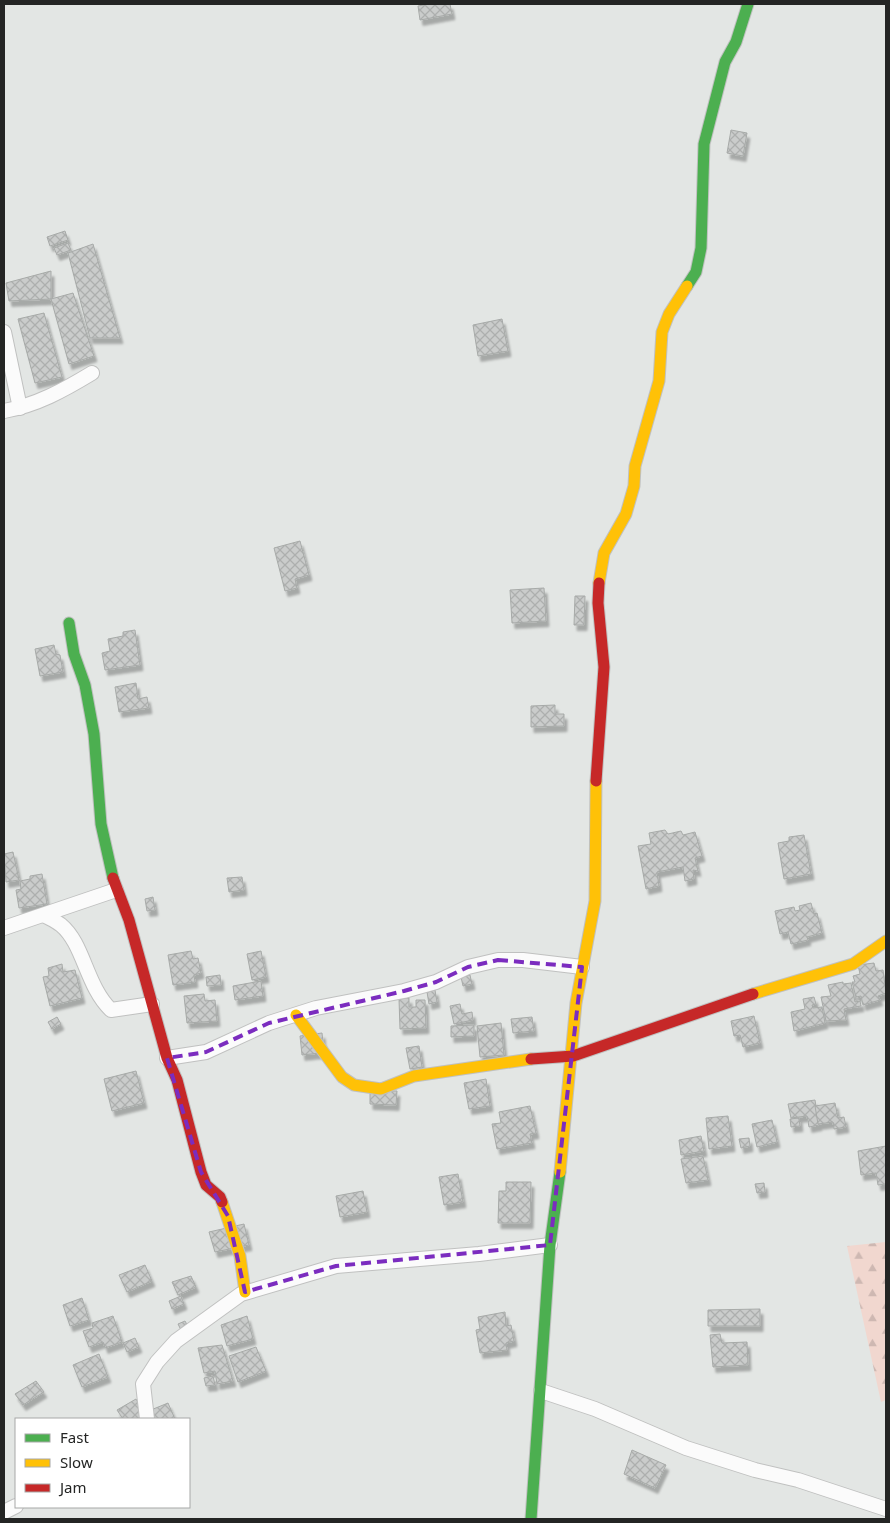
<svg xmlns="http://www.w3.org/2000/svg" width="890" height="1523" viewBox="0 0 890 1523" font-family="'Noto Sans',sans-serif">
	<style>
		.forest { fill: url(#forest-firs) }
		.building { fill: url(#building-cross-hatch); stroke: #a7aaa8; filter: url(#shadow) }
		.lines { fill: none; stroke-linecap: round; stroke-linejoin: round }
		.street-casing { stroke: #c0c1c0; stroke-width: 16 }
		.fast-casing { stroke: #c0c1c0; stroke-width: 13 }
		.slow-casing { stroke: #c0c1c0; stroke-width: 13 }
		.jam-casing { stroke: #c0c1c0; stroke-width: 13 }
		.street { stroke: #fbfbfb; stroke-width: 14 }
		.fast { stroke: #4caf50; stroke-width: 11 }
		.slow { stroke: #ffc107; stroke-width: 11 }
		.jam { stroke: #c62828; stroke-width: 11 }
		.marked { fill: none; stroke: #7b2cbf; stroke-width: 4; stroke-dasharray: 10 6; stroke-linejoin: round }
	</style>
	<defs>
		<pattern id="forest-firs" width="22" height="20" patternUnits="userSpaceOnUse" patternTransform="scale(1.25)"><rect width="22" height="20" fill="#f1d7cf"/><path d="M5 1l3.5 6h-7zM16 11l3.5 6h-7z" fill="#ceb8b2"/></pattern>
		<pattern id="building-cross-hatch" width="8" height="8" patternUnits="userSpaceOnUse" patternTransform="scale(1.25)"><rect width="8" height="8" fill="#cacccb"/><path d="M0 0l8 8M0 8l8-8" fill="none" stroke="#adafae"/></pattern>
		<filter id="shadow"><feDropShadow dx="3" dy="5.5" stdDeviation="1" flood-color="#0004"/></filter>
	</defs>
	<rect width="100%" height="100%" fill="#e3e6e4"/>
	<polygon class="forest" points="886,1242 886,1400 881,1402 847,1246"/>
	<g class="building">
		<polygon points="429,4 450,4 452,14 420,20 418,6"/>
		<polygon points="731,130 747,133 743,156 727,153"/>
		<polygon points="65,231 68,240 50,246 47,237"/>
		<polygon points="68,243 71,250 57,255 54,248"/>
		<polygon points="93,244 120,338 90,338 68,253"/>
		<polygon points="51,271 51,299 9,301 6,283"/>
		<polygon points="73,293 94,356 69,364 51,299"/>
		<polygon points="44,313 62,377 35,383 18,319"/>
		<polygon points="502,319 508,351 478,356 473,325"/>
		<polygon points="300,541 309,575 295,579 297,588 285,591 274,548"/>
		<polygon points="544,588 546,621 512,623 510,590"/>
		<polygon points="575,596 585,596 584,625 574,625"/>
		<polygon points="135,630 140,665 105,670 102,653 110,651 108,639 123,636 123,632"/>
		<polygon points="54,645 56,654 60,655 63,672 40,676 35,649"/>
		<polygon points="136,683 138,699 147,697 149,708 119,712 115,687"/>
		<polygon points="555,705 555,714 564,714 564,726 531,727 531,706"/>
		<polygon points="665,830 668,834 681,831 683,835 695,832 702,856 695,858 698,871 693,870 694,879 685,881 683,867 657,872 659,886 646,889 638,846 651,844 649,833"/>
		<polygon points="804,835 811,874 784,879 778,843 789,841 789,837"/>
		<polygon points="13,852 19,880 6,882 4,854"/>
		<polygon points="42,874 47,904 19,908 16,890 21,889 20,881 30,879 30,876"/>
		<polygon points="242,877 244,890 229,892 227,878"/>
		<polygon points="153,897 155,910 147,911 145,899"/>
		<polygon points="811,903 814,914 817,913 822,933 807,937 808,940 791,944 788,932 780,934 775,911 794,907 795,911 800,910 799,906"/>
		<polygon points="191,951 193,959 198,958 201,973 194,975 195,982 173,985 168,955"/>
		<polygon points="261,951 266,977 252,980 247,954"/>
		<polygon points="874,963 876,971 883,970 886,993 878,996 880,1000 863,1005 861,996 856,997 852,982 855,982 853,976 860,974 858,965"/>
		<polygon points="62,964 63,972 75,970 82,998 50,1006 43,977 49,976 48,968"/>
		<polygon points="220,975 221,985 207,986 206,977"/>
		<polygon points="470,975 472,984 463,986 461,977"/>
		<polygon points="261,981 263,996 235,1000 233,986"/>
		<polygon points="843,982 843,984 851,983 855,1002 860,1001 861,1006 844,1009 846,1020 826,1021 821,997 831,996 828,985"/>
		<polygon points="435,990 437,1002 429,1004 427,992"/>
		<polygon points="204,994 205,1001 215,1000 217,1021 187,1023 184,996"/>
		<polygon points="814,997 816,1004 812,1005 813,1008 822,1007 825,1023 794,1031 791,1012 805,1009 803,999"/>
		<polygon points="409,998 409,1007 416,1007 416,1000 425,1000 426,1028 400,1029 399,999"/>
		<polygon points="460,1004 462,1014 472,1012 473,1020 454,1024 450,1006"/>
		<polygon points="754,1016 760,1043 743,1047 740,1035 734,1036 731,1021"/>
		<polygon points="57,1017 61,1024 52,1029 48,1022"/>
		<polygon points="532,1017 534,1031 513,1033 511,1019"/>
		<polygon points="501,1023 504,1055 480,1057 477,1026"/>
		<polygon points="474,1025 474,1036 451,1037 451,1026"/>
		<polygon points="322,1033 323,1042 329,1052 302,1055 300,1036"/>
		<polygon points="419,1046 422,1067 410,1069 406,1048"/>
		<polygon points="136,1071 144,1103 112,1111 104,1079"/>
		<polygon points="486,1079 490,1106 469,1109 464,1083"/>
		<polygon points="370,1091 397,1091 396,1105 370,1104"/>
		<polygon points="815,1100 819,1125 809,1127 807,1116 791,1118 788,1104"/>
		<polygon points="835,1103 838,1118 844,1117 846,1127 834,1129 833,1122 818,1124 815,1106"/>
		<polygon points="530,1106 536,1133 530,1134 532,1143 497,1149 492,1124 501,1123 499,1112"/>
		<polygon points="728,1116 732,1146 709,1149 706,1118"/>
		<polygon points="799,1118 800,1126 791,1127 790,1119"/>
		<polygon points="772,1120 777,1142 757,1147 752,1124"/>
		<polygon points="701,1136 704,1151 681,1155 679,1140"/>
		<polygon points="749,1138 750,1146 741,1148 739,1139"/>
		<polygon points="886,1146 886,1184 878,1185 876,1173 861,1175 858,1151"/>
		<polygon points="703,1156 708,1180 686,1183 681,1159"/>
		<polygon points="458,1174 463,1202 444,1205 439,1177"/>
		<polygon points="506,1182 531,1182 530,1223 498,1223 499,1191 506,1191"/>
		<polygon points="764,1183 765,1192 757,1193 755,1184"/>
		<polygon points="363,1191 367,1212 340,1217 336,1196"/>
		<polygon points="244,1224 249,1245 215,1252 209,1232"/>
		<polygon points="145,1265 152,1281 127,1292 119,1275"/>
		<polygon points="191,1276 196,1287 178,1295 172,1282"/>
		<polygon points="181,1296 184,1304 172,1309 169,1301"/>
		<polygon points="82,1298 89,1320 70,1326 63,1305"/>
		<polygon points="760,1309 760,1326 708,1326 708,1310"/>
		<polygon points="505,1312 506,1326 511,1325 514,1341 506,1343 507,1350 480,1353 476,1330 480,1329 478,1317"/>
		<polygon points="113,1316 122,1342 105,1348 103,1342 89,1347 83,1331 93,1328 92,1323"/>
		<polygon points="247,1316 253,1339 227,1346 221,1325"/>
		<polygon points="185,1321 189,1328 182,1332 178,1324"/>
		<polygon points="720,1334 722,1343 747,1342 748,1365 713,1367 710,1335"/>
		<polygon points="135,1338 139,1347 127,1352 123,1343"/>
		<polygon points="222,1345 233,1381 217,1384 215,1371 204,1373 198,1348"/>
		<polygon points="256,1347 266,1371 238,1382 229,1356"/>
		<polygon points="99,1354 108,1377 82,1387 73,1365"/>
		<polygon points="213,1376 215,1385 206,1386 204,1378"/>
		<polygon points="36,1381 44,1392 23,1405 15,1394"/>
		<polygon points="136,1399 146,1417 141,1419 123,1419 117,1410"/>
		<polygon points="168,1403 175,1419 149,1419 146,1412"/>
		<polygon points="632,1450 666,1465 655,1488 624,1474"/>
	</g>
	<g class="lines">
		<g class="street-casing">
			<g id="street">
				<polyline points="4,332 20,408"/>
				<path d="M4 411C37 405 64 390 92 373"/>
				<path d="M44 915C49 918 56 921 61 925 84 944 86 986 111 1010L152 1004"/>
				<polyline points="4,928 116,890"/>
				<polyline points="167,1058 206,1052 269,1023 316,1008 404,991 436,982 468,967 498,960 523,960 582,967"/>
				<polyline points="541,1391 595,1409 686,1448 755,1470 798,1480 886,1509"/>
				<polyline points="147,1419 143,1384 157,1362 176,1341 241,1294 336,1266 479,1254 550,1245"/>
				<polyline points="4,1512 16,1506"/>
			</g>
		</g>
		<g class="fast-casing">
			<g id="fast">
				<polyline points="687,286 696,272 701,248 704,144 725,62 736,42 748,4"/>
				<polyline points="69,623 74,654 85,685 94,734 101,824 113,878"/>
				<polyline points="531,1519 550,1245 560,1172"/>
			</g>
		</g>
		<g class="slow-casing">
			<g id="slow">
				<polyline points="599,583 604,553 626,514 634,486 635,466 659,381 662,332 669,314 687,286"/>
				<polyline points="753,994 853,964 886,941"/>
				<polyline points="296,1015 342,1077 354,1085 381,1089 414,1076 531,1059"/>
				<polyline points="560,1172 576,1003 595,901 596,781"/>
				<polyline points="222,1202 240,1256 245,1292"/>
			</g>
		</g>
		<g class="jam-casing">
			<g id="jam">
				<polyline points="596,781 604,667 598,603 599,583"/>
				<polyline points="113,878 129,920 167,1058 177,1080 201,1172 206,1185 220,1197 222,1202"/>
				<polyline points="531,1059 573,1056 753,994"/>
			</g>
		</g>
		<use href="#street" class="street"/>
		<use href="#fast" class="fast"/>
		<use href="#slow" class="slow"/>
		<use href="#jam" class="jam"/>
	</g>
	<path class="marked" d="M498 960 582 967 550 1245 336 1266 245 1292 228 1216 201 1172 167 1058 206 1052 269 1023 404 991 436 982 468 967Z"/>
	<rect width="890" height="1523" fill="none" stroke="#242524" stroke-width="10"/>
	<rect x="15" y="1418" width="175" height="90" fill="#ffffff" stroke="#a7a8a7"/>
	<rect x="25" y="1434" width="25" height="8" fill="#4caf50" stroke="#a7a8a7"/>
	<text x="60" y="1443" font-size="15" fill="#242524">Fast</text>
	<rect x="25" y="1459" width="25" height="8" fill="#ffc107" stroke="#a7a8a7"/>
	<text x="60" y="1468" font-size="15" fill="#242524">Slow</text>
	<rect x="25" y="1484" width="25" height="8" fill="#c62828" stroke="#a7a8a7"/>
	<text x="60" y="1493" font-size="15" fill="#242524">Jam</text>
</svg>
